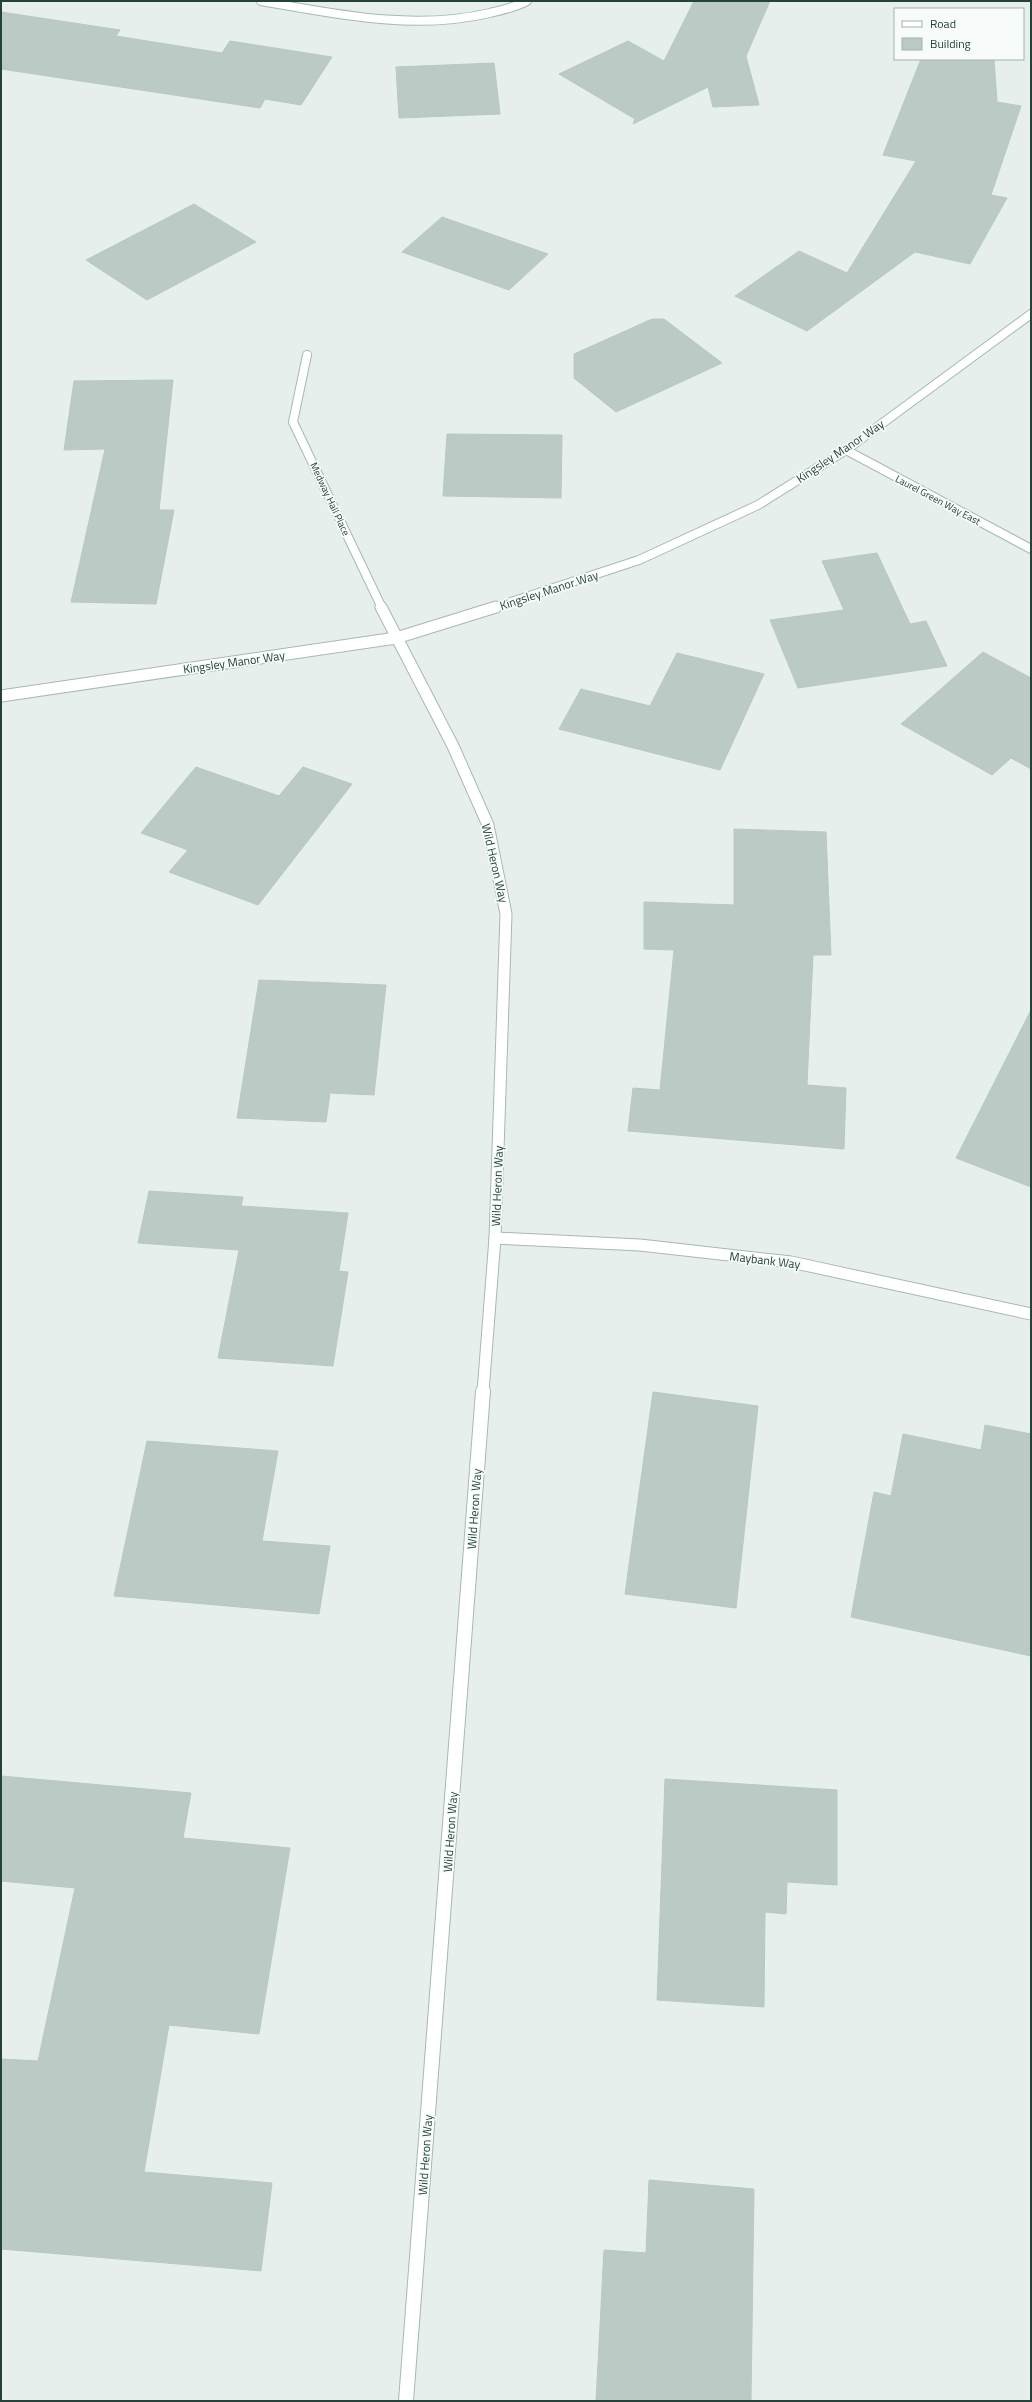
<svg xmlns="http://www.w3.org/2000/svg" width="1032" height="2402" viewBox="0 0 1032 2402" font-family="'Titillium Web',sans-serif">
	<style>
		.building { fill: #bbcac4; stroke: #b8c9c2 }
		.lines { fill: none; stroke-linecap: round; stroke-linejoin: round }
		.minor-far2-casing { stroke: #a8b8b2; stroke-width: 10 }
		.minor-far1-casing { stroke: #a8b8b2; stroke-width: 13 }
		.minor-casing { stroke: #a8b8b2; stroke-width: 16 }
		.minor-far2 { stroke: #fff; stroke-width: 8 }
		.minor-far1 { stroke: #fff; stroke-width: 11 }
		.minor { stroke: #fff; stroke-width: 14 }
		.labels { text-anchor: middle; dominant-baseline: central; stroke-width: 3.5; stroke-linejoin: round; paint-order: stroke }
		.far-street-label { font-size: 10px; fill: #24423a; stroke: #f7fbf9 }
		.street-label { font-size: 12px; fill: #24423a; stroke: #f7fbf9 }
	</style>
	<rect width="100%" height="100%" fill="#e6efeb"/>
	<g class="building">
		<polygon points="694,1 770,1 746,56 759,105 713,107 708,87 633,124 635,119 559,74 628,41 664,61"/>
		<polygon points="1,12 120,30 116,36 222,53 230,41 332,57 301,105 265,99 260,108 1,69"/>
		<polygon points="921,59 994,59 997,102 1021,106 991,195 1007,198 970,264 915,252 807,331 735,296 799,251 847,273 916,161 883,155"/>
		<polygon points="494,63 500,114 399,118 396,67"/>
		<polygon points="194,204 256,242 147,300 86,260"/>
		<polygon points="442,217 548,254 509,290 402,252"/>
		<polygon points="652,319 664,319 722,363 616,412 574,378 574,354"/>
		<polygon points="173,380 159,510 174,510 156,604 71,602 105,449 64,450 74,381"/>
		<polygon points="447,434 562,435 561,498 443,496"/>
		<polygon points="877,553 910,624 926,621 947,666 798,688 770,620 844,610 822,561"/>
		<polygon points="983,652 1031,678 1031,769 1011,758 992,775 901,724"/>
		<polygon points="677,653 764,674 720,770 559,729 581,689 650,706"/>
		<polygon points="196,767 279,796 303,767 352,784 258,905 169,872 188,850 141,833"/>
		<polygon points="734,829 826,832 831,955 813,955 807,1085 846,1088 844,1149 628,1131 633,1088 660,1090 674,950 644,949 644,902 734,905"/>
		<polygon points="259,980 386,985 374,1095 330,1093 326,1122 237,1118"/>
		<polygon points="1031,1010 1031,1187 956,1158"/>
		<polygon points="149,1191 243,1197 241,1206 348,1213 339,1271 348,1272 333,1366 218,1358 239,1250 138,1243"/>
		<polygon points="653,1392 758,1406 736,1608 625,1594"/>
		<polygon points="985,1425 1031,1434 1031,1656 851,1617 874,1492 891,1496 903,1434 981,1450"/>
		<polygon points="147,1441 278,1451 262,1541 330,1546 319,1614 114,1596"/>
		<polygon points="1,1776 191,1793 183,1838 290,1848 259,2034 169,2025 144,2172 272,2183 261,2271 1,2249 1,2059 38,2061 75,1888 1,1881"/>
		<polygon points="665,1779 837,1790 837,1885 787,1882 786,1914 765,1912 764,2007 657,2000"/>
		<polygon points="649,2180 754,2189 751,2401 596,2401 604,2250 646,2253"/>
	</g>
	<g class="lines">
		<g class="minor-far2-casing">
			<g id="minor-far2">
				<path d="M261 1C337 14 413 31 490 13 502 10 516 7 527 1"/>
				<polyline points="307,355 293,422 382,608"/>
				<polyline points="846,450 1031,549"/>
				<polyline points="493,608 639,560 758,505 846,450 1031,314"/>
			</g>
		</g>
		<g class="minor-far1-casing">
			<g id="minor-far1">
				<polyline points="381,607 453,746 488,825 506,914 495,1238 483,1392"/>
				<polyline points="1,696 396,638 496,607"/>
				<polyline points="495,1238 640,1245 791,1262 1031,1314"/>
			</g>
		</g>
		<g class="minor-casing">
			<polyline id="minor" points="406,2401 483,1391"/>
		</g>
		<use href="#minor-far2" class="minor-far2"/>
		<use href="#minor-far1" class="minor-far1"/>
		<use href="#minor" class="minor"/>
	</g>
	<g class="labels">
		<g class="far-street-label">
			<text transform="translate(330 499) rotate(65)">Medway Hall Place</text>
			<text transform="translate(938 500) rotate(28)">Laurel Green Way East</text>
		</g>
		<g class="street-label">
			<text transform="translate(840 451) rotate(-34)">Kingsley Manor Way</text>
			<text transform="translate(549 590) rotate(-18)">Kingsley Manor Way</text>
			<text transform="translate(234 662) rotate(-8)">Kingsley Manor Way</text>
			<text transform="translate(495 863) rotate(77)">Wild Heron Way</text>
			<text transform="translate(497 1186) rotate(-88)">Wild Heron Way</text>
			<text transform="translate(765 1260) rotate(7)">Maybank Way</text>
			<text transform="translate(474 1509) rotate(-86)">Wild Heron Way</text>
			<text transform="translate(450 1832) rotate(-86)">Wild Heron Way</text>
			<text transform="translate(425 2155) rotate(-86)">Wild Heron Way</text>
		</g>
	</g>
	<rect width="1032" height="2402" fill="none" stroke="#24423a" stroke-width="4"/>
	<rect x="894" y="8" width="130" height="52" fill="#f7fbf9" stroke="#a3b1ad"/>
	<rect x="902" y="21" width="20" height="6" fill="#ffffff" stroke="#a3b1ad"/>
	<text x="930" y="28" font-size="12" fill="#24423a">Road</text>
	<rect x="902" y="38" width="20" height="12" fill="#bbcac4" stroke="#a3b1ad"/>
	<text x="930" y="48" font-size="12" fill="#24423a">Building</text>
</svg>
